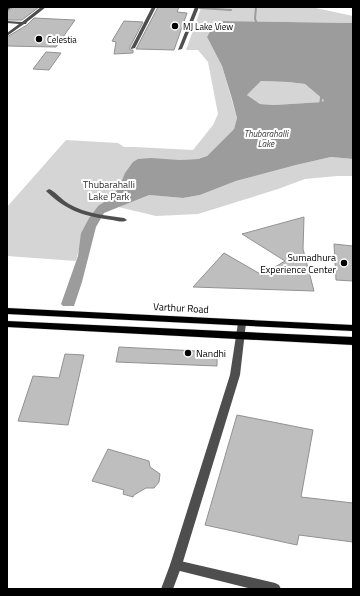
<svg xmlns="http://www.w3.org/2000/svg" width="360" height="596" viewBox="0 0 360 596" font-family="'Titillium Web',sans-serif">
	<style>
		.green { fill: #d5d5d5 }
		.water { fill: #9c9c9c; fill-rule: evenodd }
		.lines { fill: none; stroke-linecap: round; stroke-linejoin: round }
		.stream-far1 { stroke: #9c9c9c; stroke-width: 2 }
		.stream { stroke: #9c9c9c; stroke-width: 2.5 }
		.building { fill: #bebebe; stroke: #929292 }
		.primary-casing { stroke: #dbdbdb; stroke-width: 1 }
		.service { fill: #4e4e4e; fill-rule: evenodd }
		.minor { fill: #4e4e4e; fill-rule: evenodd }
		.primary { fill: #000; fill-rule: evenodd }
		.poi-dot { fill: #000; stroke: #fff; stroke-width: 1.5 }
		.labels { text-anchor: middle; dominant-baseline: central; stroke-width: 4; stroke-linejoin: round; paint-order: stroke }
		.far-poi-label { font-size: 9px; fill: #000; stroke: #fff; text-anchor: start }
		.far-water-label { font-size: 9px; font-style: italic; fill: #3d3d3d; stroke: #fff }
		.park-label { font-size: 10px; fill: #2c2c2c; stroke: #fff }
		.poi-label { font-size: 10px; fill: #000; stroke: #fff; text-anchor: end }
		.street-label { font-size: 10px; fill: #000; stroke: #fff }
	</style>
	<rect width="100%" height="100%" fill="#fff"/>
	<g class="green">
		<polygon points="214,7 311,7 353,16 353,23 220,21 214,24 207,37 222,66 237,118 234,129 207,156 198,159 179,160 149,195 183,198 200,195 236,181 296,165 331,157 353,159 353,176 337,176 305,179 278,189 198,214 156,216 110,205 98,206 89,218 81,233 81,242 76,261 7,256 7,207 66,140 118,143 124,147 135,147 193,150 213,125 218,114 208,62 198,50 186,50 201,8"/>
		<polygon points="261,81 288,82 305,84 324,99 322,102 274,105 260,104 247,95"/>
	</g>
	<path class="water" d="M220 21 353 23V159L331 157 296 165 236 181 200 195 183 198 149 195 104 213 96 227 82 282 74 306H63L61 304 78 256 81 233 89 218 98 206 109 199 119 188 125 173 133 162 138 159 151 158 179 160 198 159 207 156 234 129 237 118 232 99 222 66 207 37 214 24ZM261 81 288 82 305 84 324 100 322 102 274 105 260 104 247 95Z"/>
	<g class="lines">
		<g class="stream-far1">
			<polyline points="256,7 255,19 258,26"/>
			<polyline points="200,8 231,10"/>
		</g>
		<polyline class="stream" points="320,107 322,92"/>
	</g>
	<g class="building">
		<polygon points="13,7 39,7 22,20 7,20 7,12"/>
		<polygon points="158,7 179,7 177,12 187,13 174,50 136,49"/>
		<polygon points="34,18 75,20 56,47 7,46 7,37 27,25"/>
		<polygon points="124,21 143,22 130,47 130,50 133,50 133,53 114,54 116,42 112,41"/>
		<polygon points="46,52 61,53 49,70 33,69"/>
		<polygon points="304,217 303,249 314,291 193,287 224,253 262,275 285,261 242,234"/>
		<polygon points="334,244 353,246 353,281 336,280"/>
		<polygon points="119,347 217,352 217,366 116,362"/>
		<polygon points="65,354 84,355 68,425 18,421 33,376 59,378"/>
		<polygon points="237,415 313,430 301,497 353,503 353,542 299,535 297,545 205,525"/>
		<polygon points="108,449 149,461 150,467 160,474 159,482 154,488 146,488 134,495 133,497 123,494 124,490 92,481"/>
	</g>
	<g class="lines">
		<g class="primary-casing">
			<g id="primary">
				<polygon points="7,308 353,325 353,331 7,314"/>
				<polygon points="7,321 353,337 353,345 7,327"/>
			</g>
		</g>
		<g class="service">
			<path d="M49 189C56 192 62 200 69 204 86 214 105 215 124 218L127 220C123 223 118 221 112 220 85 216 68 212 47 192L46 191Z"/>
			<polygon points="176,560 275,583 279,585 281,589 252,589 172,569 170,565 172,561"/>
		</g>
		<g class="minor">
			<polygon points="8,7 12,7 7,11 7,8"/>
			<polygon points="41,7 46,7 27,22 26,24 24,24 7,36 7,33 19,24 7,23 7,21 22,22"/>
			<polygon points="152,7 156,7 135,48 131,49 131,48"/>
			<polygon points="195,7 199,7 182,49 178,50"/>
			<polygon points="242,320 246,323 240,375 182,565 173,589 161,589 170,565 230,375 238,323"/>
		</g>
		<use href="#primary" class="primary"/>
	</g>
	<g class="poi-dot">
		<circle cx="175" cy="26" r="4"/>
		<circle cx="39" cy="39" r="4"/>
		<circle cx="344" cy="263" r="4"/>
		<circle cx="188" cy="353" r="4"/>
	</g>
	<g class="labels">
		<g class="far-poi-label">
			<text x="183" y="26">MJ Lake View</text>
			<text x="47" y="39">Celestia</text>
		</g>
		<g class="far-water-label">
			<text x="266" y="133">Thubarahalli<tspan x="266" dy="10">Lake</tspan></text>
		</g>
		<g class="park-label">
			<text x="109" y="184">Thubarahalli<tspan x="109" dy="12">Lake Park</tspan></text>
		</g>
		<g class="poi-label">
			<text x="336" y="257">Sumadhura<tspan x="336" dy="12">Experience Center</tspan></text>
			<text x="196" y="353" text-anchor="start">Nandhi</text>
		</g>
		<g class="street-label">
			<text transform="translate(181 308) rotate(3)">Varthur Road</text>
		</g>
	</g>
	<rect width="360" height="596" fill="none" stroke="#000000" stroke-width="16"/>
</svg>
